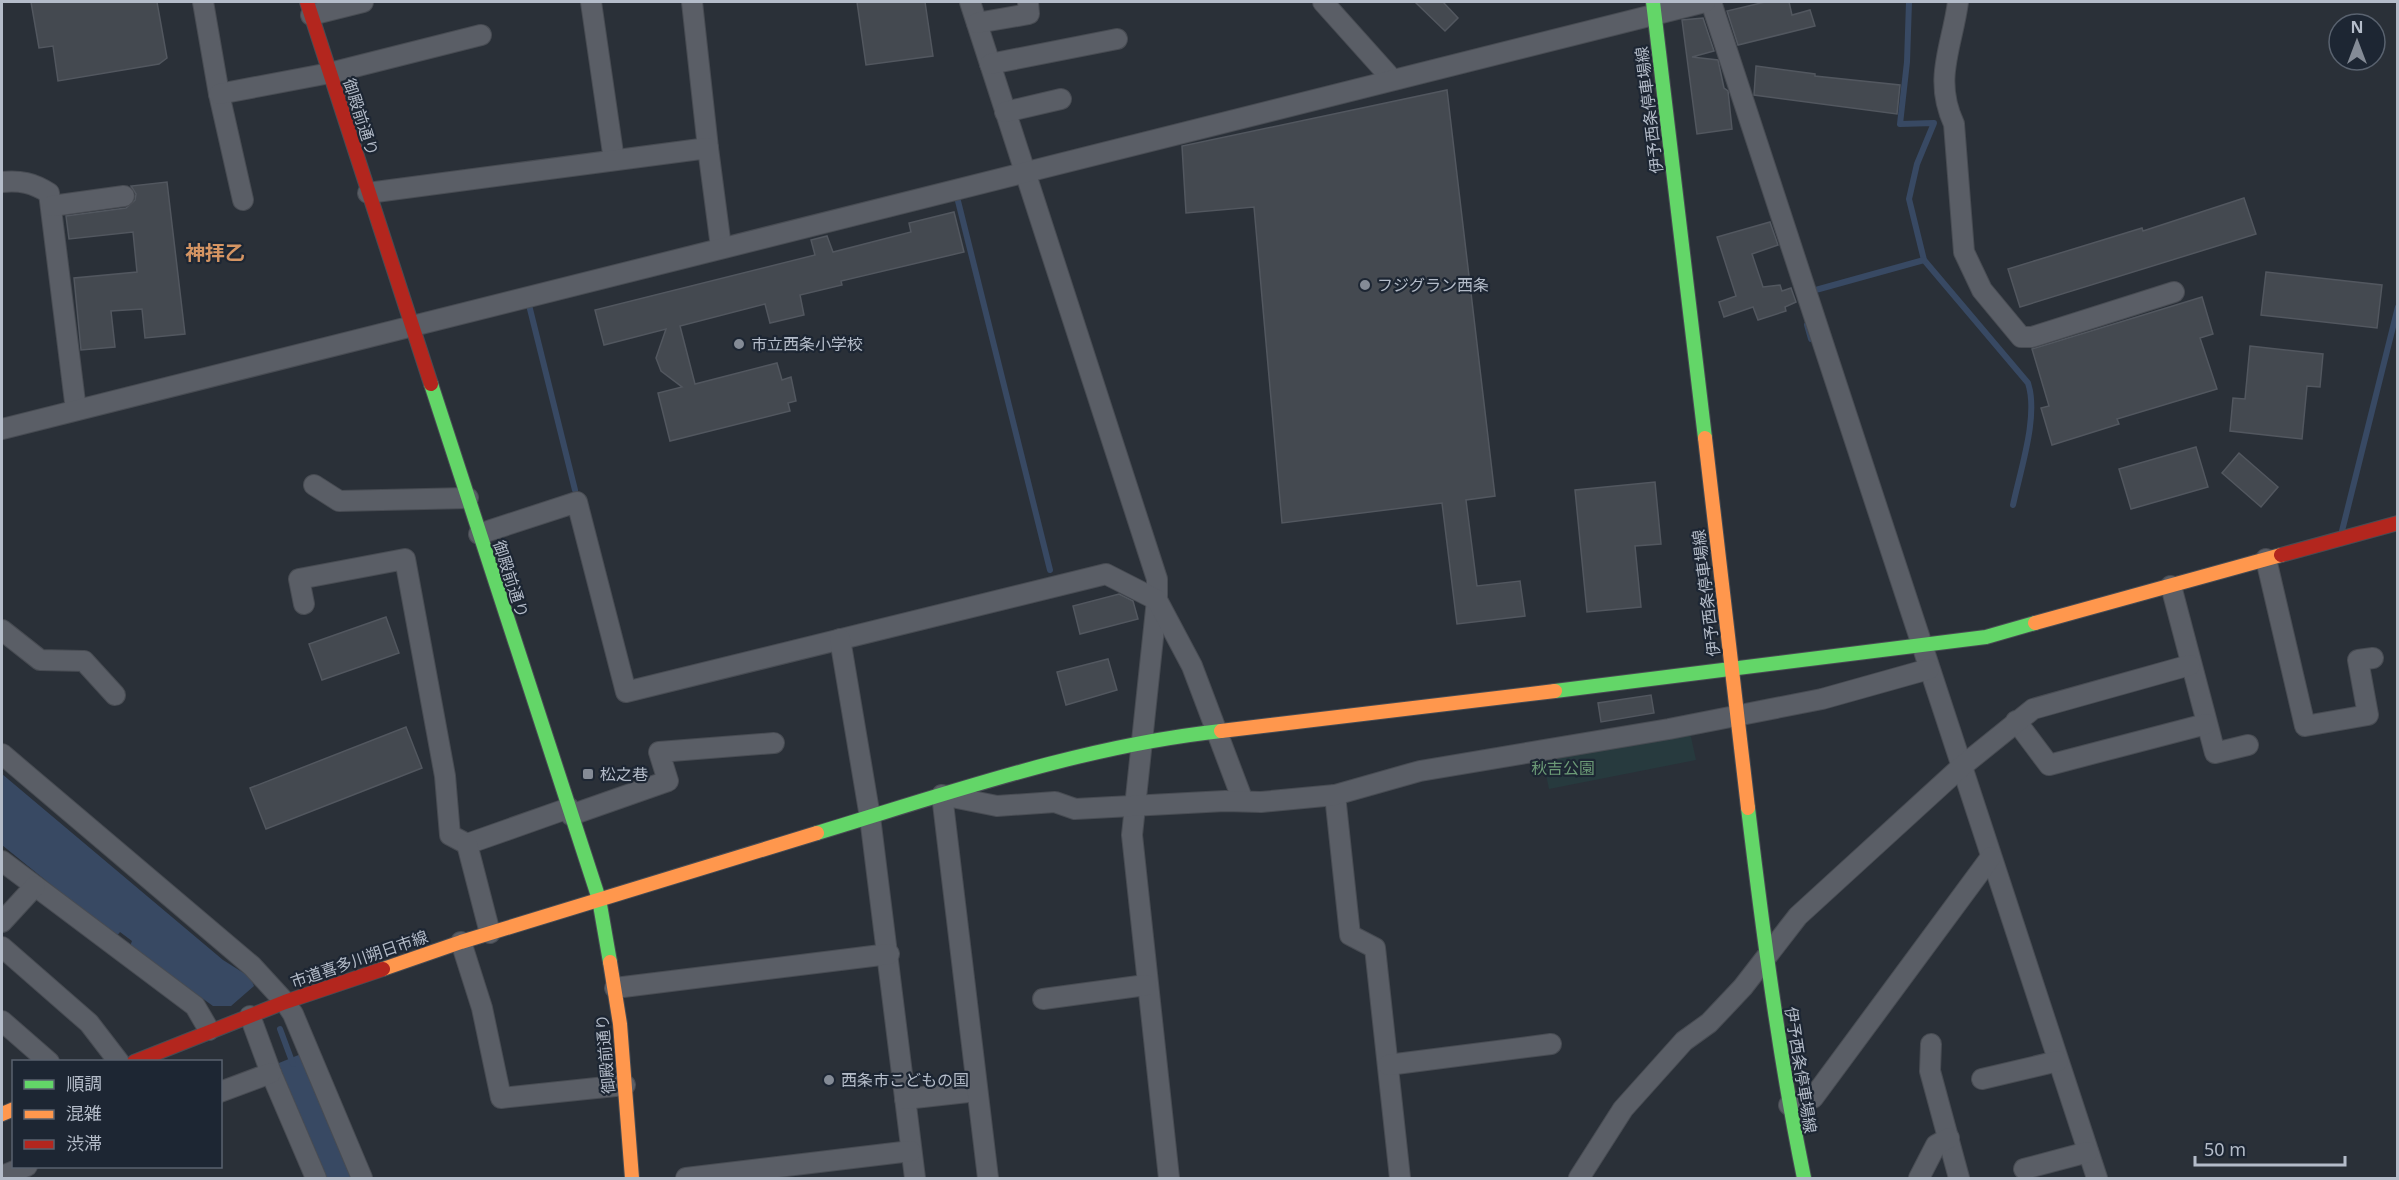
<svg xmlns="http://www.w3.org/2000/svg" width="2399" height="1180" viewBox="0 0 2399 1180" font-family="'Noto Sans','Noto Sans JP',sans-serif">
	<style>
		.green { fill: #273a3e }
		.water { fill: #384963 }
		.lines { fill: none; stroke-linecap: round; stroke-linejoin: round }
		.stream { stroke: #384963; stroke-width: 6 }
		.building { fill: #444950; stroke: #52575f; stroke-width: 1.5 }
		.street-casing { stroke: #484c53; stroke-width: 22 }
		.fast-casing { stroke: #484c53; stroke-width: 16 }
		.slow-casing { stroke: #484c53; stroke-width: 16 }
		.jam-casing { stroke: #484c53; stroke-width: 16 }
		.street { stroke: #5a5e66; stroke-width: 20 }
		.fast { stroke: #63d668; stroke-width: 14 }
		.slow { stroke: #ff974d; stroke-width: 14 }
		.jam { stroke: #b3261e; stroke-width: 14 }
		.poi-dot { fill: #848b96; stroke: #1d2633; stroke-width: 2 }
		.labels { text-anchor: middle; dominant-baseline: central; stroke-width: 4.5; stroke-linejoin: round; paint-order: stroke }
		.street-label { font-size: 16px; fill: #b4bcc9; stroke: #1d2633 }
		.poi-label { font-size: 16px; fill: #b4bcc9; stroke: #1d2633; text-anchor: start }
		.park-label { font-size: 16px; fill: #6b9a76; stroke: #1d2633 }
		.quarter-label { font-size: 20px; font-weight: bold; fill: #d59563; stroke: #1d2633 }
	</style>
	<rect width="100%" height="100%" fill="#2a3038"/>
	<polygon class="green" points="1689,728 1696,760 1549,789 1542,755"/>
	<g class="water">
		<polygon points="2,774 223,960 250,977 254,986 231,1006 213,1006 130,946 132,941 120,932 116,937 70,903 70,900 2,845"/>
		<polygon points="301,1054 351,1178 320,1178 274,1065"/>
	</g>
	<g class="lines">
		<g class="stream">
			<path d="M1909 2 1907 62 1900 124 1934 123 1917 164 1909 199 1924 260 2028 383C2039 416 2020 471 2013 505"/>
			<polyline points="955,197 957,197 1050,570"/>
			<polyline points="1812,291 1924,260"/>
			<polyline points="535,303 529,305 575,490"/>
			<polyline points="1807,325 1811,339"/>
			<polyline points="2342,531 2398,307"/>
			<polyline points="280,1029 293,1064"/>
		</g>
	</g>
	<g class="building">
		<polygon points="31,2 157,2 167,58 159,64 58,81 53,46 39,48"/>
		<polygon points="857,2 925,2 933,56 866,65"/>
		<polygon points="1415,2 1443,2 1458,18 1445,31"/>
		<polygon points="1765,2 1789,2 1792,15 1810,10 1815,26 1738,45 1727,11"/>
		<polygon points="1703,18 1714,51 1692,57 1718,60 1724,88 1728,91 1732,129 1697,134 1682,20"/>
		<polygon points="1756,66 1815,74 1815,76 1900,85 1897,114 1754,95"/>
		<polygon points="1447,90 1495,496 1466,500 1477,586 1520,581 1525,616 1457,624 1442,503 1282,523 1254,207 1186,213 1182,146"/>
		<polygon points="167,182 185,334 145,338 142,309 111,311 115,347 81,350 74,278 137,272 133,232 69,239 66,216 126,208 135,200 136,194 131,186"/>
		<polygon points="2244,198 2256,234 2020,307 2008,269 2142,228 2143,231"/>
		<polygon points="954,212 964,252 841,281 842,285 800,295 804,315 770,323 765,304 680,326 695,384 777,363 782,380 791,377 796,401 788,403 790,411 670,441 658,393 682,387 661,371 656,358 666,329 604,345 595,310 815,255 811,240 827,236 833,252 911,232 909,223"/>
		<polygon points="1770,222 1778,245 1752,254 1763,287 1780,285 1782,291 1791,288 1796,302 1785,307 1786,311 1758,320 1753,307 1724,317 1719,302 1736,296 1717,237"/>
		<polygon points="2266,272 2382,285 2377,328 2261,315"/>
		<polygon points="2202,297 2213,334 2200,338 2217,389 2117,419 2119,424 2052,445 2041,408 2049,406 2032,349"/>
		<polygon points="2250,346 2323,354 2320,387 2307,386 2302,439 2230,431 2233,398 2245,399"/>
		<polygon points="2196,447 2208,487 2131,509 2119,469"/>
		<polygon points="2239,453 2278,487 2261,507 2222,473"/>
		<polygon points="1655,482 1661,544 1635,546 1641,607 1587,612 1575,490"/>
		<polygon points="1119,594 1133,601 1138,619 1080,634 1073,606"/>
		<polygon points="386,617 399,653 322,680 309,644"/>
		<polygon points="1108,659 1117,690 1066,705 1057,672"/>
		<polygon points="1651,695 1654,713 1601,722 1598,703"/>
		<polygon points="406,727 422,768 266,829 250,788"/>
	</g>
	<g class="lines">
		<g class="street-casing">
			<g id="street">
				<polyline points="203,2 219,94 243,200"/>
				<polyline points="591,2 614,160"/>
				<polyline points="692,2 708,148"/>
				<polyline points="970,2 1157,579 1157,600 1132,835 1169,1178"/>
				<polyline points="1323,2 1392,79"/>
				<polyline points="1711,2 2097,1178"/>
				<path d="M1958 2C1952 47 1933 79 1954 124L1964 252 1982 290 2021 337H2032L2174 292"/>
				<polyline points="311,15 363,2"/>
				<polyline points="977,23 1029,14 1028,2"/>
				<polyline points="990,64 1117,39"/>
				<polyline points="219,94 330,73 481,35"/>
				<polyline points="1005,112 1061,99"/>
				<path d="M2 182C20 180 33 183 49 193L76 410"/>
				<polyline points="368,193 708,148 721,247"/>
				<polyline points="52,206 124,196"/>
				<polyline points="2,429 1705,2"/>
				<polyline points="314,485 339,501 468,498"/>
				<polyline points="479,534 577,502 626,692 1106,574 1157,600 1192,666 1243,801"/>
				<polyline points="2266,559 2305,726 2368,715 2358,660 2373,658"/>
				<polyline points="2171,586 2215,753 2248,745"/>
				<polyline points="304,604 299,579 405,559 445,776 450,835 467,844 569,808"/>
				<polyline points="2,630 40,660 84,661 115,695"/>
				<polyline points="840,639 870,817 915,1178"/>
				<polyline points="2016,721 2049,765 2206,724"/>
				<polyline points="2,754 252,966 285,1002 293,1014 362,1178"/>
				<polyline points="1335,795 1350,935 1375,948 1400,1178"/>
				<polyline points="571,815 668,781 659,752 774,743"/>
				<polyline points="467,844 490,933"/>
				<polyline points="2,861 195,1006 209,1030"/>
				<polyline points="2,922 35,886"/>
				<polyline points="461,942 482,1008 501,1098 625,1085"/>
				<polyline points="2,947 89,1023 119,1062"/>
				<polyline points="615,988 889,954"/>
				<polyline points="1043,999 1146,985"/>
				<polyline points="250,1016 271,1073 316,1178"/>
				<polyline points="2,1021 49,1062"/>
				<polyline points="1931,1044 1930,1071 1959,1178"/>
				<polyline points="1388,1065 1551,1044"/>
				<polyline points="1982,1079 2058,1061"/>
				<polyline points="220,1092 271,1073"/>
				<polyline points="905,1099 977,1091"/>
				<polyline points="1789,1105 1813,1098 1991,857"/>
				<polyline points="2024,1169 2088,1152"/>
				<polyline points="2,1176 27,1166"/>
				<polyline points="686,1178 911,1151"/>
				<polyline points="988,1178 942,795 997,806 1055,802 1075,809 1225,801 1261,802 1335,795 1420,771 1669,729 1822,699 1929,669"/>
				<polyline points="1579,1178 1623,1109 1684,1041 1709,1023 1743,987 1798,916 1961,767 2033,709 2190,665"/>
				<polyline points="1919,1178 1936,1145 1949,1138"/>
			</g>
		</g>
		<g class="fast-casing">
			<g id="fast">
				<polyline points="1653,2 1705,438"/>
				<polyline points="431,384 599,899 610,962"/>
				<polyline points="1555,691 1986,637 2035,623"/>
				<path d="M1748 808C1763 932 1779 1056 1804 1178"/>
				<path d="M817 833C949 793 1083 746 1221 731"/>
			</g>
		</g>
		<g class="slow-casing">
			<g id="slow">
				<polyline points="1705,438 1748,808"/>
				<polyline points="2035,623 2281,555"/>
				<polyline points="1221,731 1555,691"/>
				<polyline points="610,962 620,1024 632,1178"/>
				<polyline points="383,969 461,942 817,833"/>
				<polyline points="2,1114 14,1109"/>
			</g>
		</g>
		<g class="jam-casing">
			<g id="jam">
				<polyline points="307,2 431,384"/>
				<polyline points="2281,555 2398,523"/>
				<polyline points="134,1062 285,1002 383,969"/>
			</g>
		</g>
		<use href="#street" class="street"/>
		<use href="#fast" class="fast"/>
		<use href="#slow" class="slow"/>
		<use href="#jam" class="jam"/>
	</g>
	<g class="poi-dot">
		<circle cx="1365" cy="285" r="6"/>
		<circle cx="739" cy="344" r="6"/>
		<rect x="582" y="768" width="12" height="12" rx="3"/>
		<circle cx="829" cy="1080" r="6"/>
	</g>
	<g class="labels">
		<g class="street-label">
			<text transform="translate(1649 110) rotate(-97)">伊予西条停車場線</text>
			<text transform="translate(361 117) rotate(72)">御殿前通り</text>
			<text transform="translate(511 579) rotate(72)">御殿前通り</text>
			<text transform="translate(1706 593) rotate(-97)">伊予西条停車場線</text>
			<text transform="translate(359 959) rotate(-19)">市道喜多川朔日市線</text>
			<text transform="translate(605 1054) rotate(-95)">御殿前通り</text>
			<text transform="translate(1801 1070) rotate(81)">伊予西条停車場線</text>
		</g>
		<g class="poi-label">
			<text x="1377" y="285">フジグラン西条</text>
			<text x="751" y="344">市立西条小学校</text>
			<text x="600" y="774">松之巷</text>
			<text x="841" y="1080">西条市こどもの国</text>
		</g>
		<g class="park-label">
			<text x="1563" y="768">秋吉公園</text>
		</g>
		<g class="quarter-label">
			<text x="215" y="252">神拝乙</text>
		</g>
	</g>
	<rect width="2399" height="1180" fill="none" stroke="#b4bcc9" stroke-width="6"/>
	<rect x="12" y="1060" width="210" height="108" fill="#1d2633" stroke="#59626f" stroke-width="1.5"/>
	<rect x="24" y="1080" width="30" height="9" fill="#63d668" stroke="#59626f" stroke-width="1.5"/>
	<text x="66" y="1090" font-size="18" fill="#b4bcc9">順調</text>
	<rect x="24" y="1110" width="30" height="9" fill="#ff974d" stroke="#59626f" stroke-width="1.5"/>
	<text x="66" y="1120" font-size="18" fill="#b4bcc9">混雑</text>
	<rect x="24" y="1140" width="30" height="9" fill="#b3261e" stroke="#59626f" stroke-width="1.5"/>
	<text x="66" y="1150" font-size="18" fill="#b4bcc9">渋滞</text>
	<g transform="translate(2357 42)"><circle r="28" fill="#1d2633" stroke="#59626f" stroke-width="1.5"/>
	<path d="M0-4.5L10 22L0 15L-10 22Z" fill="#848b96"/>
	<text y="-9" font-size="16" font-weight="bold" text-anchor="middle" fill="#b4bcc9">N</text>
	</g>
	<path d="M2195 1156v9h150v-9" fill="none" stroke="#b4bcc9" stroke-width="3"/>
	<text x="2204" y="1156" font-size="18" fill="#b4bcc9" stroke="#1d2633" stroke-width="4.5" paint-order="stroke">50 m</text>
</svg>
